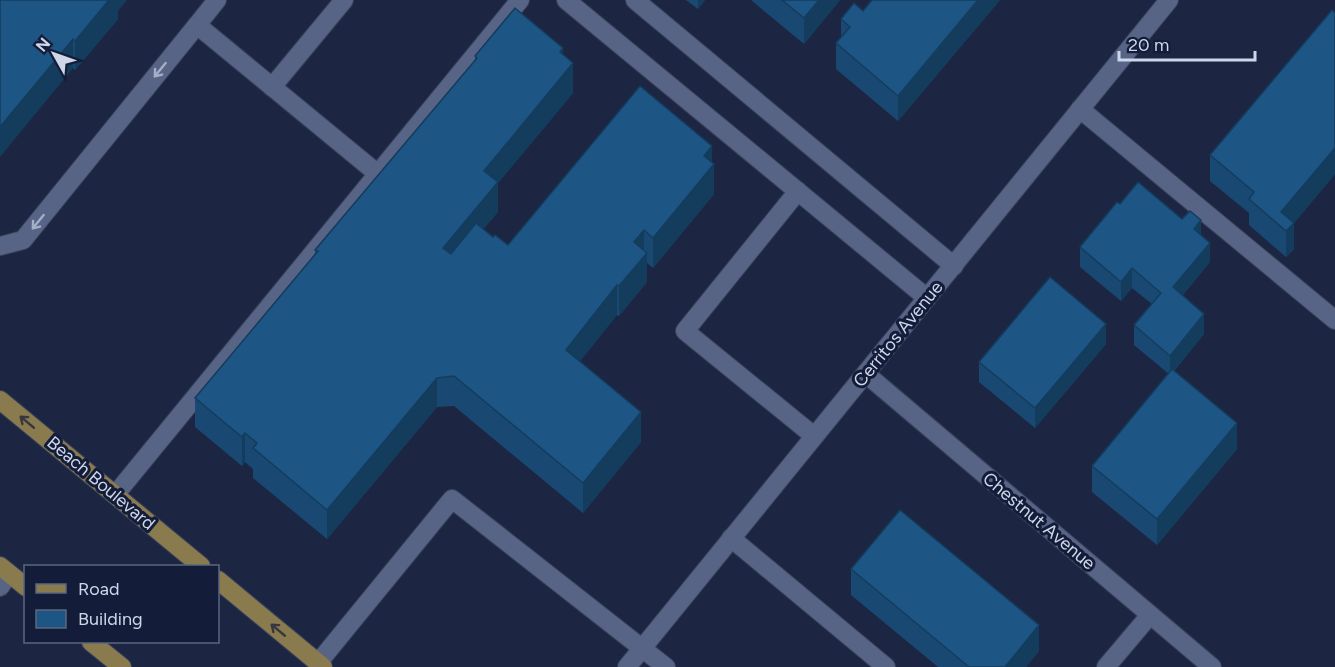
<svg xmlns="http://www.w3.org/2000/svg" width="1335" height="667" viewBox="0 0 1335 667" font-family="Figtree,sans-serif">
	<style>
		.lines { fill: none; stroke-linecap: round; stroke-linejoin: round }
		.service-casing { stroke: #3a425b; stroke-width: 20 }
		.minor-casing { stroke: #3a425b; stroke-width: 20 }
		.tertiary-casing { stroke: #3a425b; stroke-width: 20 }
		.primary-casing { stroke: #3a425b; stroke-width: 20 }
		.service { stroke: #576486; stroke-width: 18 }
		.minor { stroke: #576486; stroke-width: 18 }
		.tertiary { stroke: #576486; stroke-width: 18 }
		.primary { stroke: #8a7b4f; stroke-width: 18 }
		.wall { fill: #194972 }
		.shaded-wall { fill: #143c5d }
		.building { fill: #1d5585; stroke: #143c5d; stroke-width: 1.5 }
		.oneway { stroke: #a4aec6 }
		.oneway2 { stroke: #37383f }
		.labels { text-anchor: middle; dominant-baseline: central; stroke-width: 6; stroke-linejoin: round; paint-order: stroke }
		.street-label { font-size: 18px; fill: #ced6e9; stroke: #131c38 }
	</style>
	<rect width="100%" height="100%" fill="#1c2643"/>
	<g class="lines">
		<g class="service-casing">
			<g id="service">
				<polyline points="217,0 197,25 378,174"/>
				<polyline points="566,0 927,298"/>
				<polyline points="635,0 954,266"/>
				<polyline points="272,87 344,0"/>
				<polyline points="1080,109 1335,320"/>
				<polyline points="798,191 685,331 814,436"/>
				<polyline points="0,246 23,240 197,25"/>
				<polyline points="115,495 520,0"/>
				<polyline points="731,538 886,667"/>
				<polyline points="0,587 9,574"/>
				<polyline points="318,663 452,499 666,667"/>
				<polyline points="1106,667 1150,615"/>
			</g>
		</g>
		<g class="minor-casing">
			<polyline id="minor" points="866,374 1212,667"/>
		</g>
		<g class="tertiary-casing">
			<polyline id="tertiary" points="627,667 1169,0"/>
		</g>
		<g class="primary-casing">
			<g id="primary">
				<polyline points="0,400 201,566"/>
				<polyline points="0,566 26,587"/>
				<polyline points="218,580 323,667"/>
				<polyline points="91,642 122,667"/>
			</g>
		</g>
		<use href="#service" class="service"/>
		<use href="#minor" class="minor"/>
		<use href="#tertiary" class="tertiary"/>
		<use href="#primary" class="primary"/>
	</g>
	<g class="wall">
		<polygon points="0,0 118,11 118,19 75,70"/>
		<polygon points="686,0 705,0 698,9"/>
		<polygon points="751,0 840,0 804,44"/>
		<polygon points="1000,0 898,121 836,69 836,43 841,37 841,19 863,11"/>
		<polygon points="1335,13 1335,174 1294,223 1294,249 1286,257 1249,225 1249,213 1210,181 1210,155"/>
		<polygon points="563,55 573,93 498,183 498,212 483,229 493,237 508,245 712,163 714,194 653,268 647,263 647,282 619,316 617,315 580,361 641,442 583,513 454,406 437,407 327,539 253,478 253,469 245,462 242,466 195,427 195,398 315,254 315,250 475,61 475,56"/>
		<polygon points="1120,204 1201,235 1210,262 1182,296 1204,334 1174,371 1237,449 1157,545 1092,492 1092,466 1169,374 1134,345 1134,325 1152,304 1132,288 1121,301 1080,267 1080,247"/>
		<polygon points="1106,344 1035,428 979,382 979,362"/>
		<polygon points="851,569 1039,651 1026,667 938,667 851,595"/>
	</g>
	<g class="shaded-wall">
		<polygon points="109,0 127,0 118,11 118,19 75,70 75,41"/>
		<polygon points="698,0 705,0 698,9"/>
		<polygon points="819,0 840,0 804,44 804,18"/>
		<polygon points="978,0 1000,0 898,121 898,96"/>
		<polygon points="73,39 73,68 0,157 0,127"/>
		<polygon points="563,48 563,75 573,63 573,93 498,183 498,212 443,277 443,248 484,171"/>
		<polygon points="712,146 712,167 714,164 714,194 653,268 653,238 704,156"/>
		<polygon points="1335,148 1335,174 1293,224 1294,223 1294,249 1286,257 1286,231 1281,212"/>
		<polygon points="1201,220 1201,240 1194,229"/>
		<polygon points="644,230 644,256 647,253 647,282 619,316 619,286 634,242"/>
		<polygon points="1210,243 1210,262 1173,307 1173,287"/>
		<polygon points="1132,268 1132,288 1121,301 1121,282"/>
		<polygon points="617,285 617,315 566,379 566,350"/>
		<polygon points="1204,314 1204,334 1170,375 1170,356"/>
		<polygon points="1106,324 1106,344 1035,428 1035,408"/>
		<polygon points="437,378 437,407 327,539 327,510"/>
		<polygon points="641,412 641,442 583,513 583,483"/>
		<polygon points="1237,423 1237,449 1157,545 1157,519"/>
		<polygon points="245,433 245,462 242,466 242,437"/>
		<polygon points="1039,625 1039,651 1026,667 1005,667"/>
	</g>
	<g class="building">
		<polygon points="0,0 109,0 75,41 73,39 0,127"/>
		<polygon points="782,0 819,0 804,18"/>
		<polygon points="872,0 978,0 898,96 836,43 850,27 841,19 854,3 863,11"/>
		<polygon points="515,8 563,48 560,52 573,63 484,171 498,182 443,248 451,254 476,223 493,237 495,235 508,245 640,86 712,146 704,156 714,164 653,238 644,230 634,242 647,253 619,286 617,285 566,350 641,412 583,483 454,376 437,378 327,510 253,448 257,443 245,433 242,437 195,398 318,251 315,250 477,58 475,56"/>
		<polygon points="1332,10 1335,13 1335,148 1281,212 1294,223 1286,231 1249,199 1254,192 1210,155"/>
		<polygon points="1138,182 1182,219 1190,211 1201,220 1194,229 1210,243 1173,287 1204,314 1170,356 1134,325 1161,293 1132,268 1121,282 1080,247 1117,202 1120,204"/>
		<polygon points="1050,277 1106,324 1035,408 979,362"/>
		<polygon points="1172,369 1237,423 1157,519 1092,466"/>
		<polygon points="900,510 1039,625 1005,667 969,667 851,569"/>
	</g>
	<defs><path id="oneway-shaft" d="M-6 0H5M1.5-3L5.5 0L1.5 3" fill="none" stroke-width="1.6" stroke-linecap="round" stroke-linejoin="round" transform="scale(1.5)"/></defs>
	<g class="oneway">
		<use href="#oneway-shaft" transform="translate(160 70) rotate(129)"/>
		<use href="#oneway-shaft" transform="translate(38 222) rotate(129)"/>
	</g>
	<g class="oneway2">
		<use href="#oneway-shaft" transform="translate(27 422) rotate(-140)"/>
		<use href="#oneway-shaft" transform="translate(278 630) rotate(-140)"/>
	</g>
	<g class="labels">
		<g class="street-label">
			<text transform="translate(898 334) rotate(-51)">Cerritos Avenue</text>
			<text transform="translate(101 483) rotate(40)">Beach Boulevard</text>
			<text transform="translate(1039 521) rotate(40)">Chestnut Avenue</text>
		</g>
	</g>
	<rect x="24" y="565" width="195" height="78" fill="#131c38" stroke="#5e667f" stroke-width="1.5"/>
	<rect x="36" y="584" width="30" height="9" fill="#8a7b4f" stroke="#5e667f" stroke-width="1.5"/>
	<text x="78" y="595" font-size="18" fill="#ced6e9">Road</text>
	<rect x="36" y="610" width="30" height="18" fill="#1d5585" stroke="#5e667f" stroke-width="1.5"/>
	<text x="78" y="625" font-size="18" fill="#ced6e9">Building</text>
	<g transform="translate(54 54) rotate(310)" stroke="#131c38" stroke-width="4.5" paint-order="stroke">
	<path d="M0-4.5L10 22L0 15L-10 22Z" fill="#ced6e9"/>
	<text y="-9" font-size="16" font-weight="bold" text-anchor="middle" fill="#ced6e9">N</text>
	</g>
	<path d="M1119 51v9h136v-9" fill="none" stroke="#ced6e9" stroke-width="3"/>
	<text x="1128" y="51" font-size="18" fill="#ced6e9" stroke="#131c38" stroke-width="4.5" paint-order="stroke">20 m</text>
</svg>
